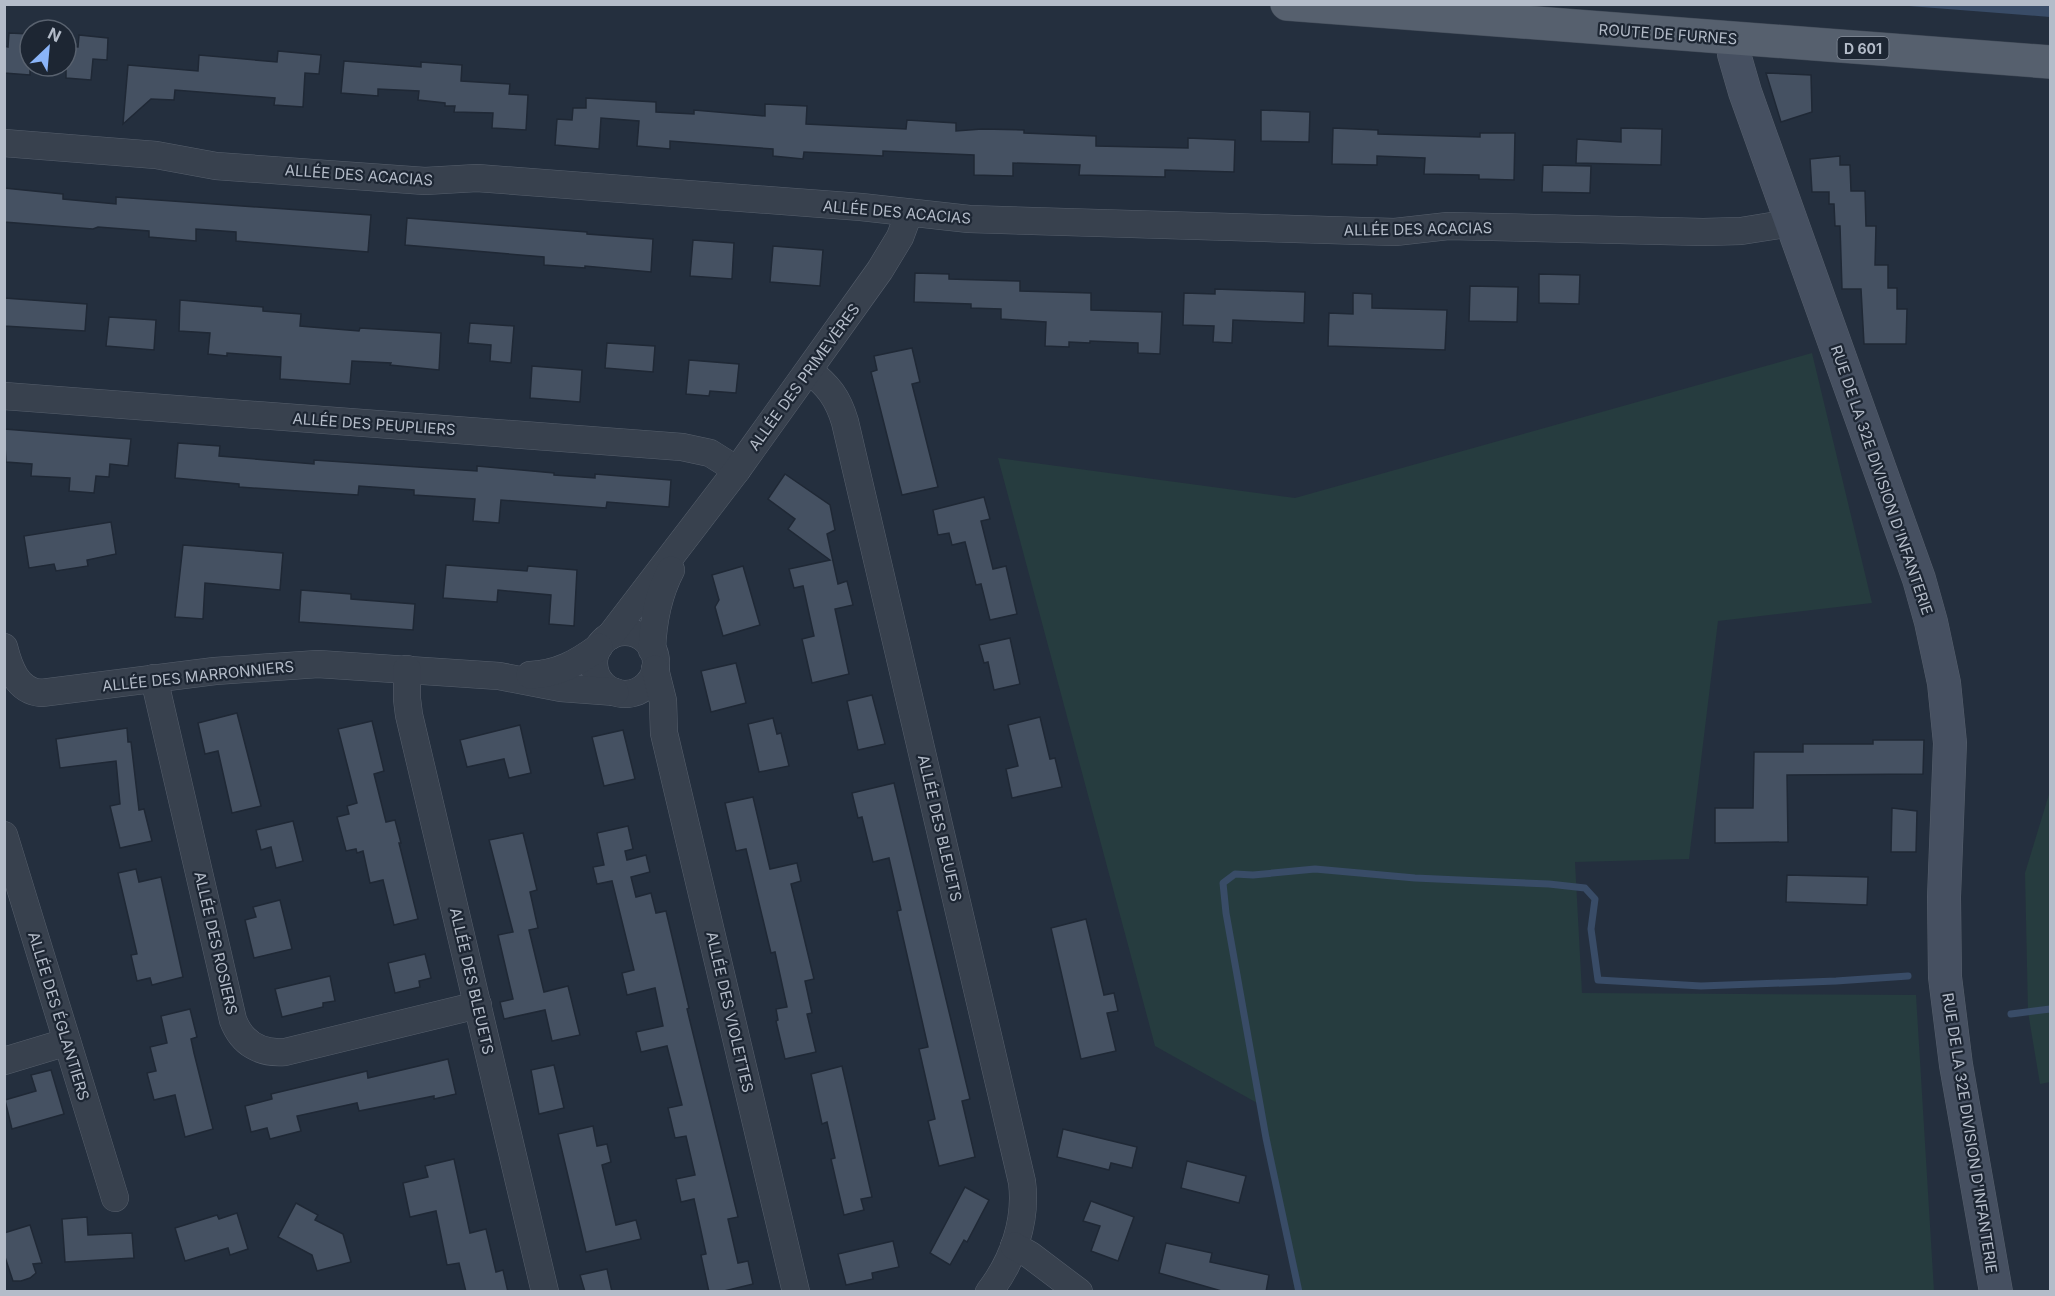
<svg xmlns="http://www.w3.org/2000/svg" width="2055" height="1296" viewBox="0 0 2055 1296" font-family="Inter,sans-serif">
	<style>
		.green { fill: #263c3f }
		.water { fill: #394c67 }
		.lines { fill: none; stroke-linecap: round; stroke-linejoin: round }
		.stream { stroke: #394c67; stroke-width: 7 }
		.building { fill: #455162; stroke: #1f2835; stroke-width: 1.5 }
		.street-casing { stroke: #565f6c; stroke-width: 28 }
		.secondary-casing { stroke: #565f6c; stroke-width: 34 }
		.primary-casing { stroke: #414a57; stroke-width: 34 }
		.street { stroke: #38414e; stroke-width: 27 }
		.secondary { stroke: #465061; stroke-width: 33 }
		.primary { stroke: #56606e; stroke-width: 33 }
		.labels { text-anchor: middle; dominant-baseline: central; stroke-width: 4.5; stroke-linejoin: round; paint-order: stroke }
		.shield { fill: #1d2633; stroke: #878f9c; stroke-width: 1.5 }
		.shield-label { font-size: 14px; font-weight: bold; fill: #b4bcc9 }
		.street-label { font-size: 15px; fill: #b4bcc9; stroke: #1d2633 }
	</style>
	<rect width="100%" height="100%" fill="#242f3e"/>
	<g class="green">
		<polygon points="1812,353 1872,603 1718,621 1689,859 1575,862 1582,993 1916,995 1934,1291 1295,1291 1259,1104 1155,1046 998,458 1295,498"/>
		<polygon points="2050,791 2050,1082 2040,1084 2028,1012 2025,873"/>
	</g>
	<polygon class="water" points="1896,5 2050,5 2050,17"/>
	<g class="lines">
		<g class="stream">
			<polyline points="2011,1014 2050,1009"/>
			<polyline points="1299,1292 1266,1138 1226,913 1223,883 1235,874 1253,875 1315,869 1415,878 1549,884 1585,888 1595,899 1591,929 1598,980 1701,986 1836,981 1908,976"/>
		</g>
	</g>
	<g class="building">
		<polygon points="9,33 30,34 30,75 4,73 4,46 8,47"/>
		<polygon points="79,35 108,38 107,60 93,59 91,80 66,78 66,46 78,47"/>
		<polygon points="278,51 321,55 319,74 305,73 303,107 274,105 275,98 175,90 174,100 151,99 123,124 128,65 198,71 199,55 277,62"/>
		<polygon points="344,61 421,67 421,62 462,65 461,81 510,84 509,94 528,95 526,130 492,128 493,113 454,112 455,106 445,106 445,103 418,100 419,91 378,89 378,96 341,93"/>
		<polygon points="1766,73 1811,75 1812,112 1781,122"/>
		<polygon points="586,98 656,102 656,112 694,114 694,110 765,116 765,104 807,106 806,124 906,129 907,120 956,123 956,131 982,129 1024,130 1024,133 1096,136 1096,146 1188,148 1188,138 1235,140 1234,172 1165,170 1165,177 1079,175 1080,165 1013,163 1013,176 974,175 974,155 883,151 883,156 804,152 803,159 773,156 773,149 670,141 670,149 637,146 639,121 601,118 599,149 555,145 557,119 572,120 573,108 586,108"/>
		<polygon points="1261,110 1310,112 1309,142 1261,141"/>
		<polygon points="1333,128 1378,130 1378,134 1480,137 1480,133 1515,133 1514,180 1479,179 1479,175 1424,174 1425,158 1377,156 1377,165 1332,164"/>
		<polygon points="1621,128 1662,129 1661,165 1576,163 1577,139 1621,142"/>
		<polygon points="1840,156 1840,165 1850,165 1851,191 1865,191 1866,226 1876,226 1875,265 1888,265 1888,288 1897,288 1897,309 1907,309 1906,344 1864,344 1861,289 1842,289 1840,226 1835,226 1834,204 1829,204 1829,192 1812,192 1810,159"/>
		<polygon points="1543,165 1591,166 1590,193 1542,192"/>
		<polygon points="4,188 63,194 63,199 116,204 116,197 371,215 368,252 236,241 236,232 196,229 196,241 149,237 149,231 98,227 93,229 4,222"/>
		<polygon points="407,218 587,232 587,234 653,239 651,272 585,266 585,268 544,265 544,257 405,245"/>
		<polygon points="693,240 734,243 732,279 690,276"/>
		<polygon points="773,246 823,250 820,286 770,282"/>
		<polygon points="915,273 949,274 949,279 1020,281 1020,291 1091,293 1091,310 1162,312 1160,354 1138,353 1138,343 1090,341 1090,343 1069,342 1069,347 1045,346 1046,322 1001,319 1001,309 971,308 971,304 914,302"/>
		<polygon points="1539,274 1580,275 1579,304 1539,303"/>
		<polygon points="1470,286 1518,287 1517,322 1469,321"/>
		<polygon points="1215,289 1305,292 1304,323 1233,320 1232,343 1213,342 1214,326 1183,325 1184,293 1215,294"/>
		<polygon points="1353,293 1372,294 1372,308 1447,310 1445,350 1328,346 1329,313 1353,314"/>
		<polygon points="4,298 87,304 85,331 4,326"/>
		<polygon points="180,300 263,307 263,311 301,314 300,326 359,331 360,328 441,333 439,370 390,365 391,363 352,361 350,384 280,379 281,357 227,353 227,356 208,354 210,333 179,331"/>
		<polygon points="109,317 156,320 154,350 106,346"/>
		<polygon points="470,323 514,326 511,363 490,361 491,345 468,343"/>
		<polygon points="607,343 655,346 653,372 605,368"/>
		<polygon points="912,348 920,382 912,384 938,487 902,495 871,372 877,370 874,356"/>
		<polygon points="689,360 739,364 736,393 710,391 709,396 686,394"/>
		<polygon points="532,366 582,370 580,402 530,398"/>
		<polygon points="4,429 131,439 128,466 110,464 109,477 96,476 94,493 69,491 70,478 31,476 32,464 6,462"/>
		<polygon points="178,443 220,446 219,456 314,464 314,460 477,471 477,466 554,473 554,475 595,478 595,474 671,480 669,507 607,502 606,508 501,500 499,523 473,521 475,499 414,495 414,490 359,486 358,495 239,487 239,484 175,478"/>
		<polygon points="785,474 830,505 835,530 827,534 838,584 847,581 853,605 835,609 849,674 812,683 802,639 814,636 803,586 794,588 789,569 830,560 788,529 795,519 768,499"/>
		<polygon points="984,497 990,519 981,521 993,569 1006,566 1017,614 990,620 981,584 976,585 965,542 952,545 949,533 938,535 933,510"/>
		<polygon points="111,522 116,554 87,560 88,566 56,571 54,564 29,568 24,536"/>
		<polygon points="183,545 283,553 280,590 205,583 203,619 175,617"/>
		<polygon points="446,565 527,571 528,566 577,570 574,626 549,624 551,595 498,590 497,602 443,598"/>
		<polygon points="743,566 760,625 723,636 715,607 719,600 712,575"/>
		<polygon points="301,590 351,594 351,599 415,604 413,630 299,622"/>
		<polygon points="1010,638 1020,684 994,690 988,662 984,663 979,645"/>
		<polygon points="736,663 746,703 711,712 701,671"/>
		<polygon points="872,695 885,744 858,750 847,701"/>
		<polygon points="237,713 261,806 232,813 218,751 205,754 198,723"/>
		<polygon points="1040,717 1050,759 1055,758 1062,787 1012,798 1006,769 1018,766 1008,725"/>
		<polygon points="773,718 777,734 781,733 789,766 759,772 748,724"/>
		<polygon points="372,721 384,771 374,774 386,822 395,820 401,843 399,843 418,919 394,925 383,880 370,883 363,851 357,853 356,849 346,851 337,817 349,814 347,806 357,803 338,729"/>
		<polygon points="520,725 531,773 509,778 504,759 467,767 460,740"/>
		<polygon points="127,728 128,742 131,742 139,810 144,809 152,841 120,848 110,806 120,804 116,761 60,768 56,739"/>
		<polygon points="623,730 635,779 604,786 592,737"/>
		<polygon points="1873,740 1924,740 1923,774 1789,775 1787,775 1788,842 1715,843 1715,808 1753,808 1754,752 1803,752 1803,744 1873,744"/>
		<polygon points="894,783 970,1099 962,1101 975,1157 939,1166 928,1121 935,1119 919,1049 928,1047 897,911 901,910 889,858 873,862 862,817 858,818 852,793"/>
		<polygon points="753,797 770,869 797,863 801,881 791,884 814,979 805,981 812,1013 807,1014 816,1052 785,1059 776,1021 778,1020 776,1009 787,1007 775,952 771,953 746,849 736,851 725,803"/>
		<polygon points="1892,808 1917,811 1916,852 1891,852"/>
		<polygon points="293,821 303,861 276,868 271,847 261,850 256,830"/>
		<polygon points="628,826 633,849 625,851 627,860 646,855 650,872 631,877 636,897 651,893 656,913 666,911 689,1008 687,1009 738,1217 728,1219 738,1263 748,1261 753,1284 720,1292 709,1292 701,1255 706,1254 694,1199 681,1202 676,1179 695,1175 686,1136 675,1138 668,1108 682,1105 667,1046 641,1052 636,1032 663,1026 655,988 627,995 622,973 634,970 612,881 597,884 593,867 604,865 597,833"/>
		<polygon points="523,833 537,890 530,892 538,928 529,930 544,992 568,986 580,1035 552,1041 545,1010 504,1019 500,1002 513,999 498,935 513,932 489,840"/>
		<polygon points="136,869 139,882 161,877 183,977 152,985 150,978 137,981 131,955 137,954 118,873"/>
		<polygon points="1787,875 1868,877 1867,905 1786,902"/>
		<polygon points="280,900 292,949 254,958 245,920 256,917 253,907"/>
		<polygon points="1086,919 1104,995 1114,993 1118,1011 1107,1013 1116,1051 1081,1059 1051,928"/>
		<polygon points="425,954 431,978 419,981 420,987 395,993 388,963"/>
		<polygon points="330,976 335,1001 323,1003 323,1007 282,1017 275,989"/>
		<polygon points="190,1009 197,1037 191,1039 194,1053 213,1129 185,1137 175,1095 154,1100 147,1073 156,1071 150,1047 167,1043 161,1016"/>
		<polygon points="448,1059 456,1094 434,1099 434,1096 359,1111 357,1103 297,1116 301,1131 270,1139 267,1128 251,1132 245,1106 272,1099 271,1094 367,1071 368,1078"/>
		<polygon points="554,1065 564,1108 539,1114 531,1070"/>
		<polygon points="842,1066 872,1197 861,1199 864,1210 844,1215 831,1159 835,1158 827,1122 822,1124 811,1074"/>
		<polygon points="51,1070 64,1114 12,1129 5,1100 36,1091 31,1075"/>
		<polygon points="593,1126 597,1146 607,1144 611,1162 602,1165 616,1225 636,1220 641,1239 586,1252 558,1134"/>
		<polygon points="1063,1129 1137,1147 1132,1168 1111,1163 1109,1170 1057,1157"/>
		<polygon points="454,1159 470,1233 486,1229 496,1272 503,1270 508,1292 466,1292 459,1263 447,1265 436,1211 410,1217 403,1183 428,1177 425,1166"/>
		<polygon points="1187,1161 1246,1176 1239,1203 1181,1188"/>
		<polygon points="965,1187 989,1200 967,1242 964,1240 950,1265 930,1253"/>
		<polygon points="1091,1201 1134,1217 1118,1261 1091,1251 1100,1226 1083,1221"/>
		<polygon points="296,1203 318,1215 315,1220 343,1234 351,1262 317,1271 312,1255 278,1237"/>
		<polygon points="237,1213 248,1249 230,1255 228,1248 185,1261 175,1228 217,1215 219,1219"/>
		<polygon points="87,1217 88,1235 132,1233 134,1258 65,1262 62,1219"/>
		<polygon points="30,1225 42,1263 33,1264 36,1273 30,1278 21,1281 13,1281 4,1254 4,1233"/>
		<polygon points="893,1241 899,1267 872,1273 873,1279 846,1285 838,1254"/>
		<polygon points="1166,1243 1212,1253 1210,1262 1269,1275 1266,1292 1225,1292 1159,1273"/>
		<polygon points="607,1269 612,1292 585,1292 580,1275"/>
	</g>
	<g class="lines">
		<g class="street-casing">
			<g id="street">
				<polyline points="4,143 156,155 216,166 425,181 477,178 861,207 969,219 1395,232 1448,226 1703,232 1741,231 1791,223"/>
				<path d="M809 371C828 385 838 398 845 422L1022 1182C1027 1221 1013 1261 989 1292"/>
				<polyline points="4,396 682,447 710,453 737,470"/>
				<circle cx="625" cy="663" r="31"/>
				<polyline points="610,636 737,470 880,270 900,237 909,213"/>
				<path d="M4 647C9 667 17 691 41 693L215 671 318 664 499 676 561 688 615 692"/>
				<path d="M652 650C653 622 658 595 671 570"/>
				<polyline points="407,669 407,699 409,715 545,1292"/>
				<polyline points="655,669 663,701 664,733 796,1292"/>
				<path d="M530 675C558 674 577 663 599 647"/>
				<path d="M154 678 233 1020C242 1044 261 1054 285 1052L478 1005"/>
				<polyline points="4,835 115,1198"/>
				<polyline points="4,1061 67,1042"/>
				<polyline points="1014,1246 1030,1255 1079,1292"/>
			</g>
		</g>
		<g class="secondary-casing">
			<polyline id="secondary" points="1733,39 1734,54 1745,92 1919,579 1931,622 1944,683 1950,743 1944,897 1945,977 1956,1065 1996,1292"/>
		</g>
		<g class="primary-casing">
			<polyline id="primary" points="1287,4 2050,62"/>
		</g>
		<use href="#street" class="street"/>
		<use href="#secondary" class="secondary"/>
		<use href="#primary" class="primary"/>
	</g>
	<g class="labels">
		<rect class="shield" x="1837.5" y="37" width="51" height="22" rx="4.5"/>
		<g class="shield-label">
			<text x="1863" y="48">D 601</text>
		</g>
		<g class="street-label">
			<text transform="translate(1668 34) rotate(4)">ROUTE DE FURNES</text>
			<text transform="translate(359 175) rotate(4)">ALLÉE DES ACACIAS</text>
			<text transform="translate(897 212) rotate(5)">ALLÉE DES ACACIAS</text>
			<text transform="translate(1418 229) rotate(-1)">ALLÉE DES ACACIAS</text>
			<text transform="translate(804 377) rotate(-54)">ALLÉE DES PRIMEVÈRES</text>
			<text transform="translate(374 424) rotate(4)">ALLÉE DES PEUPLIERS</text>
			<text transform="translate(1882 480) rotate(71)">RUE DE LA 32E DIVISION D'INFANTERIE</text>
			<text transform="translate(198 676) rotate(-6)">ALLÉE DES MARRONNIERS</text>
			<text transform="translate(940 828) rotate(77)">ALLÉE DES BLEUETS</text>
			<text transform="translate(216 943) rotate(77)">ALLÉE DES ROSIERS</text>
			<text transform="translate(472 981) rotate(77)">ALLÉE DES BLEUETS</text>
			<text transform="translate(730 1012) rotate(77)">ALLÉE DES VIOLETTES</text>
			<text transform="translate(59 1016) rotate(73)">ALLÉE DES ÉGLANTIERS</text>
			<text transform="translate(1970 1133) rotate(81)">RUE DE LA 32E DIVISION D'INFANTERIE</text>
		</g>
	</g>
	<rect width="2055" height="1296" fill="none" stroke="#b4bcc9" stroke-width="12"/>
	<g transform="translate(48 48) rotate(26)"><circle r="28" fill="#1d2633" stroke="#59626f" stroke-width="1.5"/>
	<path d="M0-4.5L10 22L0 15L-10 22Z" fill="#8ab4f8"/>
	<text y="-9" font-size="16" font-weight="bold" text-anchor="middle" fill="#b4bcc9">N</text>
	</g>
</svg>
